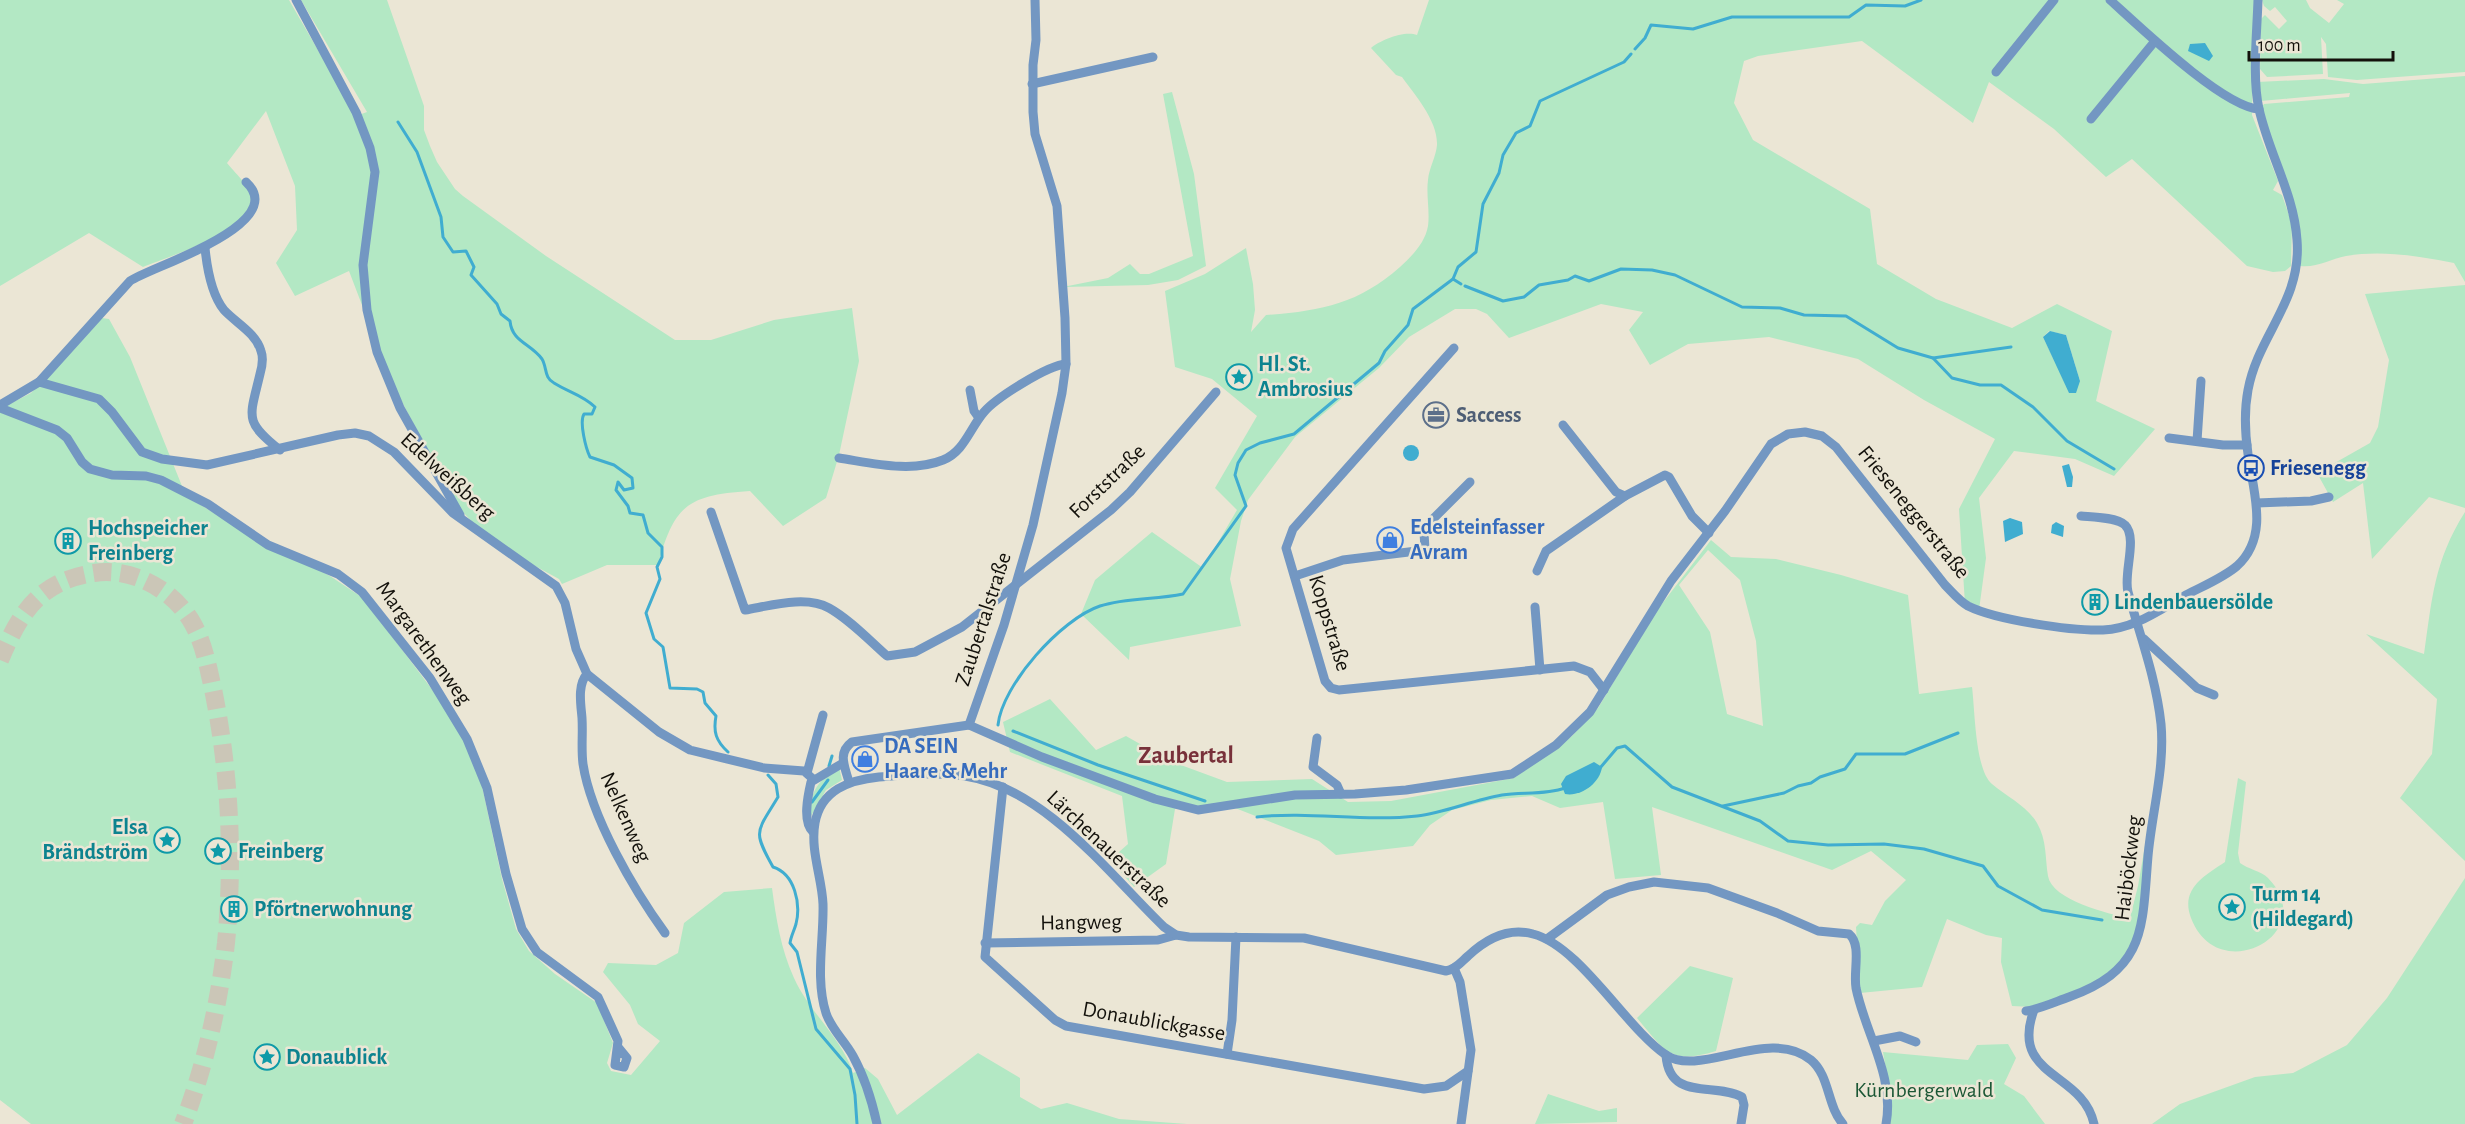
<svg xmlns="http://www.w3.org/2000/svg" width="2465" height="1124" viewBox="0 0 2465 1124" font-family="'Alegreya Sans',sans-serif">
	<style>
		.green { fill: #b3e8c4; fill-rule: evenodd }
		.water { fill: #40add0 }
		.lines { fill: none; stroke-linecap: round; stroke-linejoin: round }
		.stream { stroke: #40add0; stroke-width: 3 }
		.highway-tunnel { stroke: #cbc6b7; stroke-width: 18; stroke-dasharray: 18 9; stroke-linecap: butt }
		.street { stroke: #7397c2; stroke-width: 9 }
		.labels { text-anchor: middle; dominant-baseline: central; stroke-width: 5; stroke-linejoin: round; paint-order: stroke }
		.culture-label { font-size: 22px; font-weight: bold; fill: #0d838f; stroke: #ebe6d5; text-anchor: start }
		.service-label { font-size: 22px; font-weight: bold; fill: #4e5e75; stroke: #ebe6d5; text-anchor: start }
		.transit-label { font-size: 22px; font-weight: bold; fill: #164399; stroke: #ebe6d5; text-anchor: start }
		.street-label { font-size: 22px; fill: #13110b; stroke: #ebe6d5 }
		.shop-label { font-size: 22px; font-weight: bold; fill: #366cbe; stroke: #ebe6d5; text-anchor: start }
		.park-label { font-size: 22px; fill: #1b5735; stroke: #ebe6d5 }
		.neighbourhood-label { font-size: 24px; font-weight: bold; fill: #78313a; stroke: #ebe6d5 }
	</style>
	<rect width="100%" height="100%" fill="#ebe6d5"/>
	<g class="green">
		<path d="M0 0H289L356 116 367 112 301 0H387L424 106V130L430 146 437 162 455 189 463 196 546 256 675 340H711L774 320 852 308 859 361 839 455 826 498 783 526 750 491C688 495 674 505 658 565H607L562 584 559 579C520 558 478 536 453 499L391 381 349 271 295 296 276 263 297 230 295 186 266 111 227 163C234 172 250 186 251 197 254 231 167 257 143 267L89 233 0 286Z"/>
		<path d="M1429 0H2254L2252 115 2278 181 2273 190 2282 195 2292 224 2291 266 2285 271 2273 272 2247 266 2132 159 2106 177 2054 129 1989 82 1973 123 1862 41 1758 56 1744 61 1734 103 1753 140 1870 209 1877 264 1936 299 2012 328 2057 304 2112 331 2096 401 2155 429 2114 476 2075 459 2014 451 1979 498 1986 558 1979 610 1965 604 1959 509 1995 439 1924 400 1858 359 1769 337 1688 344 1650 365 1629 330 1643 312 1601 304 1509 338 1487 314 1476 309H1455L1409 337 1379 368 1295 437 1248 500 1241 521 1230 579 1241 626 1130 647 1129 660 1081 614 1095 580 1152 532 1203 568 1237 510 1215 488 1257 416 1212 379 1175 367 1165 291 1205 274 1246 248 1253 284 1255 310 1251 332 1266 315C1321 311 1358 304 1400 267 1412 256 1425 243 1428 226 1430 211 1426 195 1428 180 1429 168 1436 157 1437 145 1438 121 1415 95 1402 77L1396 75 1371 48C1380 40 1405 30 1417 35ZM2049 331 2066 335 2080 381 2055 362 2043 337Z"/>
		<polygon points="2262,0 2306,0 2310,8 2329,23 2344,4 2337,0 2465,0 2465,72 2357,80 2328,77 2326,44 2321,37 2323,74 2267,77 2260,69 2261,19 2265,15 2279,29 2287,21 2275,7 2270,11 2264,6"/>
		<path d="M2465 76V282L2454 263C2418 256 2382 250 2346 256 2330 259 2317 268 2300 266V235L2261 109 2264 104 2349 97 2350 93 2261 101 2257 82 2324 79 2363 84Z"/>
		<polygon points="1172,92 1194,174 1206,266 1178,280 1148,285 1063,287 1108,278 1130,264 1140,274 1149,274 1193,256 1163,94"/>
		<polygon points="2465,285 2465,508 2429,497 2372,559 2363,483 2333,502 2317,473 2370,443 2378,427 2389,360 2365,294"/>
		<path d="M102 318 109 319 130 357 186 496 227 521 330 576 363 598 446 708 468 745 482 786 502 879 516 929 529 951 555 974 597 1003 613 1043 607 1063 611 1071 631 1075 660 1041 638 1024 630 1005 603 972 608 963 656 965 678 953 684 923 724 892 772 888C776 918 781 950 794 978 809 1012 842 1038 853 1073L865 1068 878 1079 897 1115 978 1053 1020 1078V1097L1041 1109 1067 1103 1119 1119 1187 1124H31L0 1100V409L31 393 95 322Z"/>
		<path d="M2465 512V861L2400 798 2432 754 2437 699 2366 634 2424 654C2432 599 2434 561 2465 512Z"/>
		<path d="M1711 540 1731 557 1776 559 1841 575 1908 595 1919 694 1972 687C1975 710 1975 770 1992 784 2007 797 2026 805 2037 823 2047 840 2045 858 2048 876 2052 900 2108 914 2130 918L2138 886 2151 811 2136 937 2116 969 2092 986 2033 1007 2012 1006 2001 962 2002 938 1986 935 1947 919 1922 987 1860 993 1856 927 1860 923 1872 925 1885 901 1906 880 1871 851 1832 870 1652 807 1661 875 1615 879 1603 802 1560 808 1532 796 1491 800 1452 810 1430 825 1413 846 1336 855 1319 841 1225 804 1175 809 1166 864 1134 887 1110 860 1128 844 1122 796 1010 752 1003 722 1050 699 1096 750 1126 736 1170 761 1227 782 1312 779 1348 802 1391 801 1514 778 1572 736 1598 708 1655 613ZM1708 550 1740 580 1756 641 1763 726 1727 714 1710 632 1679 585Z"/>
		<path d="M839 767 842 780 826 790 811 816C809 790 819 781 839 767Z"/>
		<path d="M2238 778 2246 782 2238 853 2240 863C2248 869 2261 871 2268 878 2322 933 2218 989 2191 918 2180 889 2204 876 2225 862Z"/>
		<polygon points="2465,878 2465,1124 2152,1124 2180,1104 2255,1077 2293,1073 2347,1045 2387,998"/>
		<path d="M1690 966 1733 978 1716 1051C1670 1065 1665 1051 1637 1018Z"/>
		<polygon points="2008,1044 2016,1058 2004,1084 2024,1096 2045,1124 1890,1124 1892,1103 1883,1052 1968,1060 1977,1045"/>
		<polygon points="1548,1094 1599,1111 1617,1108 1617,1122 1535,1124"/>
	</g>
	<g class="water">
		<polygon points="2205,43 2213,56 2209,61 2188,51 2190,44"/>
		<polygon points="2050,331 2066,335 2080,381 2076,393 2069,393 2043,337"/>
		<circle cx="1411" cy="453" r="8"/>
		<polygon points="2069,464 2073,477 2072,487 2067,487 2062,466"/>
		<polygon points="2010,518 2022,522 2023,534 2005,542 2003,521"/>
		<polygon points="2056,522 2064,526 2063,537 2051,533 2052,525"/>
		<path d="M1594 762 1602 767C1600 783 1581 797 1565 794L1561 784 1566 776Z"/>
	</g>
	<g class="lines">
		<g class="stream">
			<polyline points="1635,49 1645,38 1651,25 1693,29 1732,17 1849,17 1866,5 1905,6 1921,0"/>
			<path d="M398 122 417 152 441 217 443 237 453 252 466 251 474 267 471 275 497 304 501 314 510 321C512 342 530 343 542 359 547 367 544 378 554 383 568 392 583 395 595 407L592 414H584C579 422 586 449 590 457L614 465 632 478 633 488 624 490 618 482 616 490 628 506 630 513 643 515 648 533 662 547V557L657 567 660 579 646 613 654 639 663 647 670 688 697 689 703 692 705 703 716 716C713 732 716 741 728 752"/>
			<polyline points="1453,279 1461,284"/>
			<polyline points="1465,286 1503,301 1524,297 1539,285 1568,280 1575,276 1589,281 1621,269 1652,270 1675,275 1742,307 1780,308 1804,315 1846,316 1898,348 1933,358 1952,378 1980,385 2001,385 2033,407 2067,441 2114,469"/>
			<polyline points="1933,358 2011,347"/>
			<path d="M998 725C1002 685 1061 619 1100 606 1127 597 1156 600 1183 594L1246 506 1235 475 1238 463 1246 450 1260 443 1294 434 1379 363 1385 351 1408 325 1413 309 1453 279 1458 267 1476 252 1483 204 1499 173 1503 155 1516 133 1530 126 1540 101 1624 62 1631 54"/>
			<polyline points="1013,731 1098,765 1205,801"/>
			<polyline points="829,766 832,756"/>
			<polyline points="1600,768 1617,748 1625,746 1672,787 1760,821 1788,841 1828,845 1884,844 1924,849 1983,866 1998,886 2042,910 2102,920"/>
			<path d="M768 775 776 784 778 797C757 832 752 830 773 867 795 874 801 904 796 924 794 931 791 936 790 943L797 952 816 1029 850 1069 855 1095 857 1124"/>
			<polyline points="812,802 828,780"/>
			<polyline points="1723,806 1784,793 1798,786 1811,783 1820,777 1845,769 1856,754 1905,754 1958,733"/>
			<path d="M1257 817C1310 811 1363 822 1417 816 1444 813 1473 800 1502 795 1522 792 1546 795 1565 788"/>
		</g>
		<path class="highway-tunnel" d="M0 660C20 613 39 581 94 573 133 567 174 590 193 624 204 644 208 667 213 689 230 773 234 858 226 943 219 1004 205 1066 183 1124"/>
		<g class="street">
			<polyline points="296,0 356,112 370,148 375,172 363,265 367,310 377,352 400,408 460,515"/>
			<path d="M2110 0C2139 26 2223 107 2259 109"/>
			<polyline points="1996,72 2054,0"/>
			<polyline points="1032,84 1153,57"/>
			<polyline points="2091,119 2155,41"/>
			<path d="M205 248C207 268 211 294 224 310 236 323 256 333 261 351 264 359 262 367 260 374 250 417 243 421 280 450"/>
			<polyline points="1454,348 1293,529 1286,548 1325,681 1331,688 1339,690 1574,666 1590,672 1604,690"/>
			<polyline points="39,382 99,399 112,412 142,452 162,459 207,465 338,435 355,433 369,436 394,452 453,513 556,586 565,603 576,649 587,674 659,732 690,750 764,768 804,771 813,779"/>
			<polyline points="970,390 974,411 979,418"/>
			<path d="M0 405 39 382 130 281C153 266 291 224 246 182"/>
			<polyline points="0,408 57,430 67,438 82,462 90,469 112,475 146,476 161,480 208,504 268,545 338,574 362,592 430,678 467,739 487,788 506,874 522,929 537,952 598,997 618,1041 615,1065 624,1067 627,1058 618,1047"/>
			<polyline points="1563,425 1616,492 1625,496"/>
			<polyline points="2169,438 2223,445 2247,445"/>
			<polyline points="2197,441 2201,381"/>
			<path d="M839 458C872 463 911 473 943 460 964 452 970 428 984 412 996 398 1048 365 1066 364"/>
			<polyline points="2257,503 2311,501 2329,497"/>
			<path d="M711 512 745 610C769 606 806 595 829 608 849 619 869 640 887 656L915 652 962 627 1111 510 1130 492 1216 392"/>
			<polyline points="1537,571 1546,551 1625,496 1665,475 1669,477 1692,516 1709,533"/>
			<polyline points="1295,576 1343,560 1425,550 1424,532 1430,522 1470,482"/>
			<polyline points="1535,607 1540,670"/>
			<polyline points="2144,639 2197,688 2214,695"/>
			<path d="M587 674C577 685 581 705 582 718 583 734 581 749 583 764 591 817 634 890 665 933"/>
			<polyline points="969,725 1004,625 1033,525 1062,393 1066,364 1065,318 1057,206 1035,134 1033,112 1033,65 1036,40 1035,0"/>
			<polyline points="1317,738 1313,767 1337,785 1341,794"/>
			<polyline points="807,773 823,715"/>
			<path d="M849 782C845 767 837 753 852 742L969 725 1042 757 1155 799 1198 810 1295 795 1355 794 1406 790 1512 774 1556 745 1590 712 1671 581 1725 511 1771 444 1788 434 1805 432 1822 436 1836 447 1945 585C1952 592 1959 601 1968 606 1996 620 2071 631 2103 630 2134 629 2159 610 2186 595 2203 586 2223 578 2237 566 2270 536 2253 491 2248 454 2245 433 2244 411 2248 390 2258 335 2302 301 2297 240 2294 194 2269 154 2259 109 2252 78 2257 33 2258 0"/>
			<polyline points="1003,787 985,957 1055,1020 1066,1026 1424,1089 1446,1086 1468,1071"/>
			<path d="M813 832C802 822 808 795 811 782L843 763"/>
			<path d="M1547 939 1607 895 1629 887 1654 882 1708 888 1777 913 1818 931 1849 934C1862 945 1853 971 1856 988 1865 1033 1895 1076 1886 1124"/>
			<polyline points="985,943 1158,940 1176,935"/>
			<polyline points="1454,968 1460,982 1471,1050 1461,1124"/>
			<path d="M2034 1010C2009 1078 2083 1071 2094 1124"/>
			<path d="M2026 1011C2040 1009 2055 1002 2069 997 2147 969 2142 927 2148 856 2152 812 2165 768 2161 724 2156 678 2140 636 2128 592 2123 574 2138 538 2125 525 2116 517 2092 517 2081 516"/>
			<polyline points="1874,1041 1900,1036 1916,1042"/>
			<polyline points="1227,1054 1232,1020 1236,937"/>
			<path d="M1666 1055C1669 1102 1715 1082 1742 1097L1744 1105 1741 1124"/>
			<path d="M877 1124C872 1101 864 1076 853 1056 845 1041 831 1029 826 1013 815 979 824 939 823 904 822 878 810 850 815 823 821 790 849 780 879 777 907 775 937 772 965 776 1045 788 1109 874 1164 927L1176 935 1189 937 1304 938 1446 971C1456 969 1461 962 1468 956 1486 939 1508 927 1533 934 1580 946 1626 1028 1666 1055 1700 1078 1770 1026 1811 1060 1830 1076 1827 1106 1843 1124"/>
		</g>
	</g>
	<defs>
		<g id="sight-ring" transform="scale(1.35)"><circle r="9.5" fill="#ebe6d5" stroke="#0f9aa8" stroke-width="1.5"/><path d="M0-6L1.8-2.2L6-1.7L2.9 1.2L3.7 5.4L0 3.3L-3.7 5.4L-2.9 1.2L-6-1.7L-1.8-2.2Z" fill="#0f9aa8"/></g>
		<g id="office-ring" transform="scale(1.35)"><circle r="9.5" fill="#ebe6d5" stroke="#5c6f8a" stroke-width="1.5"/><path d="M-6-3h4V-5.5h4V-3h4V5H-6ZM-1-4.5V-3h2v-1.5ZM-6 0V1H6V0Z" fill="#5c6f8a"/></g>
		<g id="bus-ring" transform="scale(1.35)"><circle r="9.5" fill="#ebe6d5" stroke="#1a4fb4" stroke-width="1.5"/><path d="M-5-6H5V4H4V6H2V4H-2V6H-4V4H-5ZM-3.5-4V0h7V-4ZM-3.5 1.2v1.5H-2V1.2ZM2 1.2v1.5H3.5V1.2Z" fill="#1a4fb4"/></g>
		<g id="shop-ring" transform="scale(1.35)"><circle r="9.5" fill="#ebe6d5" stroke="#3f7fe0" stroke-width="1.5"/><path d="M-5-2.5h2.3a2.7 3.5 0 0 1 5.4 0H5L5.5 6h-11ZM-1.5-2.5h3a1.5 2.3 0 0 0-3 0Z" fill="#3f7fe0"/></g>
		<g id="building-ring" transform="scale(1.35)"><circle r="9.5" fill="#ebe6d5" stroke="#0f9aa8" stroke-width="1.5"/><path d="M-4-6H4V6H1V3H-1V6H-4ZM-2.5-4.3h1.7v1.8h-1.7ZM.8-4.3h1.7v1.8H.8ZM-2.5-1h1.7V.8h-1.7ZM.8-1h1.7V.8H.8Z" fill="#0f9aa8"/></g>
	</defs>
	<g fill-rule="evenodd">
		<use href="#sight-ring" x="1239" y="377"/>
		<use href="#office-ring" x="1436" y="415"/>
		<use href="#bus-ring" x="2251" y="468"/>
		<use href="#shop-ring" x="1390" y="540"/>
		<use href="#building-ring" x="68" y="541"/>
		<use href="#building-ring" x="2095" y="602"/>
		<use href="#shop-ring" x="865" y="759"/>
		<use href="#sight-ring" x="167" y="840"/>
		<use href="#sight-ring" x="218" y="851"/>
		<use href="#sight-ring" x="2232" y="907"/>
		<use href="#building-ring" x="234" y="909"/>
		<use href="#sight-ring" x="267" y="1057"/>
	</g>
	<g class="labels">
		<g class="culture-label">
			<text x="1258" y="364">Hl. St.<tspan x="1258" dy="25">Ambrosius</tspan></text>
			<text x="88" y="528">Hochspeicher<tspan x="88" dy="25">Freinberg</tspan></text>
			<text x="2114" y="602">Lindenbauersölde</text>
			<text x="148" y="827" text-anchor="end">Elsa<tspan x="148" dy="25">Brändström</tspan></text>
			<text x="238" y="851">Freinberg</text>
			<text x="2252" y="894">Turm 14<tspan x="2252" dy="25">(Hildegard)</tspan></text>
			<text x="254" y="909">Pförtnerwohnung</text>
			<text x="286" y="1057">Donaublick</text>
		</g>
		<g class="service-label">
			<text x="1456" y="415">Saccess</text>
		</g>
		<g class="transit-label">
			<text x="2270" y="468">Friesenegg</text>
		</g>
		<g class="street-label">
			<text transform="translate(448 476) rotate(42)">Edelweißberg</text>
			<text transform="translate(1107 481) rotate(-44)">Forststraße</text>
			<text transform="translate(1914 512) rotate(51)">Frieseneggerstraße</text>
			<text transform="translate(983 619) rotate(-72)">Zaubertalstraße</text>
			<text transform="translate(1330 623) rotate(73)">Koppstraße</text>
			<text transform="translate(424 643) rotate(54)">Margarethenweg</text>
			<text transform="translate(626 817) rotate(66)">Nelkenweg</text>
			<text transform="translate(1109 849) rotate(43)">Lärchenauerstraße</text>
			<text transform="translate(2128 868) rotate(-83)">Haiböckweg</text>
			<text transform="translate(1081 922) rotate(-1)">Hangweg</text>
			<text transform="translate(1154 1021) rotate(10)">Donaublickgasse</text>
		</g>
		<g class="shop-label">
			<text x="1410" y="527">Edelsteinfasser<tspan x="1410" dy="25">Avram</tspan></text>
			<text x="884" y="746">DA SEIN<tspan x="884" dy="25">Haare &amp; Mehr</tspan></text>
		</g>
		<g class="park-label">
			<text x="1924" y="1090">Kürnbergerwald</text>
		</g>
		<g class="neighbourhood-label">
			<text x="1186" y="756">Zaubertal</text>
		</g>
	</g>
	<path d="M2249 51v9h144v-9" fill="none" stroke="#13110b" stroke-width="3"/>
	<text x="2258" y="51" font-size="18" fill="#13110b" stroke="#ebe6d5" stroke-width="4.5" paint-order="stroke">100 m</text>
</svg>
